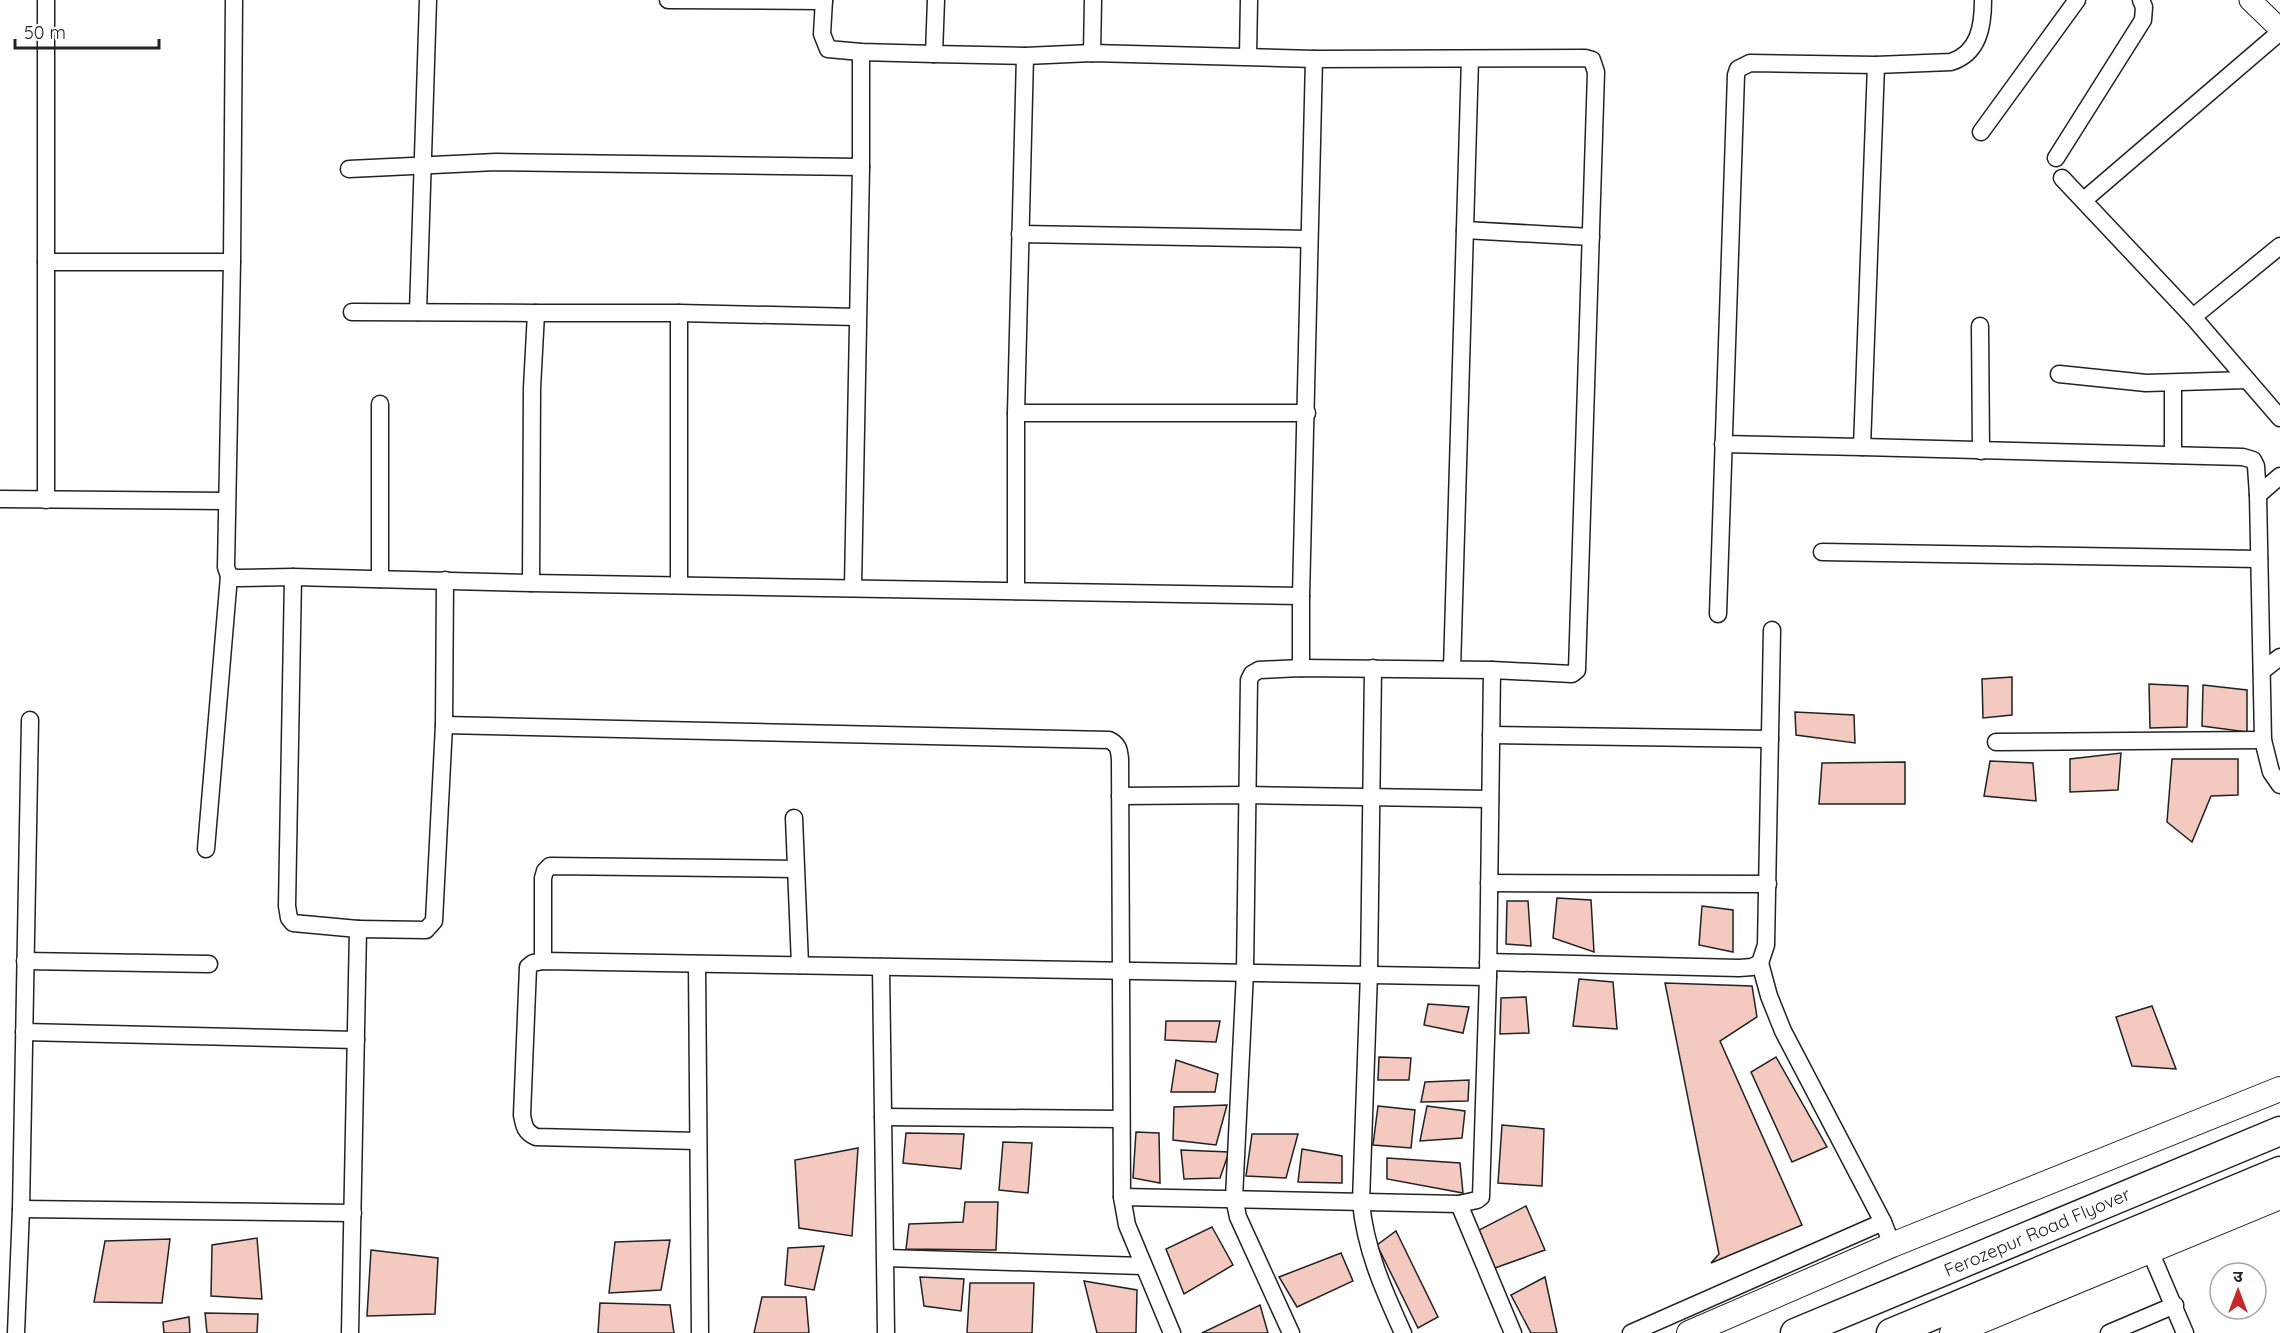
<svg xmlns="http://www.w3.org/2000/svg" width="2280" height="1333" viewBox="0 0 2280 1333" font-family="Quicksand,'Noto Sans Devanagari',sans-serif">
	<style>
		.building { fill: #f3c9c0; stroke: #222; stroke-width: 1.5 }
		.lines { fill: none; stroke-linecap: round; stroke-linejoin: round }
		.minor-casing { stroke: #222; stroke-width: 19 }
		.tertiary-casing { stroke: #222; stroke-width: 23 }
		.secondary-casing { stroke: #222; stroke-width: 26 }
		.trunk-casing { stroke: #222; stroke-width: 31 }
		.minor { stroke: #fff; stroke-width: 16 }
		.tertiary { stroke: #fff; stroke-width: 21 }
		.secondary { stroke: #fff; stroke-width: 24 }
		.trunk { stroke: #fff; stroke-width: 28 }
		.labels { text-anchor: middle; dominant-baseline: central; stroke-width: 4.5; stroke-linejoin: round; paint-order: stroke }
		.street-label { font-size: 18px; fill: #222; stroke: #fff }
	</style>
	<rect width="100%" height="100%" fill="#fff"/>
	<g class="building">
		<polygon points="2012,677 2012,715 1983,718 1982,679"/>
		<polygon points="2149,684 2188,686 2187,727 2150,728"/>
		<polygon points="2203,685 2247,690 2247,732 2202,726"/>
		<polygon points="1795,712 1854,715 1855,743 1796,735"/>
		<polygon points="2121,753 2118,790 2070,792 2070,759"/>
		<polygon points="2172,759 2238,759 2238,795 2211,796 2192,842 2167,822"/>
		<polygon points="1990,761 2033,763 2036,801 1984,796"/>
		<polygon points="1905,762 1905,804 1819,804 1822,763"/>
		<polygon points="1557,898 1591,900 1594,952 1553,938"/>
		<polygon points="1507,901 1528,901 1531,946 1506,944"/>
		<polygon points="1702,906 1733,910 1733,952 1699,945"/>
		<polygon points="1579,979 1613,982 1617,1029 1573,1026"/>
		<polygon points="1665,983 1752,986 1757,1017 1720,1041 1802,1225 1711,1263 1719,1254"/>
		<polygon points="1526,997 1529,1033 1500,1034 1501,998"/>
		<polygon points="1428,1004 1469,1007 1463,1033 1424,1025"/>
		<polygon points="2152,1006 2176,1069 2132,1066 2116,1017"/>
		<polygon points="1166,1021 1220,1021 1216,1042 1165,1040"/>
		<polygon points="1379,1057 1411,1058 1409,1080 1378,1080"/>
		<polygon points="1776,1057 1827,1147 1792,1162 1751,1072"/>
		<polygon points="1176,1060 1218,1074 1215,1092 1171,1092"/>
		<polygon points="1469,1080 1468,1101 1421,1102 1425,1082"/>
		<polygon points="1227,1105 1216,1145 1173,1140 1174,1107"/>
		<polygon points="1378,1106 1415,1110 1411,1148 1373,1145"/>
		<polygon points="1427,1106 1465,1111 1462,1138 1420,1141"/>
		<polygon points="1502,1125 1544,1129 1542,1186 1498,1183"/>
		<polygon points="1136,1132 1159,1133 1160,1183 1133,1178"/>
		<polygon points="906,1133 964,1134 961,1169 903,1163"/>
		<polygon points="1252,1134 1298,1134 1286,1178 1246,1176"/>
		<polygon points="1003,1142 1032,1143 1028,1193 999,1190"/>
		<polygon points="858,1148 852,1236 799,1228 795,1160"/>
		<polygon points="1302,1149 1342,1156 1342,1183 1298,1182"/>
		<polygon points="1181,1150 1229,1152 1220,1178 1184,1179"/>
		<polygon points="1387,1158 1460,1163 1463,1193 1387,1179"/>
		<polygon points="965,1202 998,1202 996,1250 906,1249 909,1224 963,1222"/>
		<polygon points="1526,1206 1545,1250 1495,1268 1479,1230"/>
		<polygon points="1212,1227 1233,1265 1184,1294 1166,1249"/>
		<polygon points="1396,1231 1438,1317 1418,1328 1377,1245"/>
		<polygon points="257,1238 262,1299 211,1296 212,1245"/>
		<polygon points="170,1239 162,1303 94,1302 105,1241"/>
		<polygon points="670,1240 661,1290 609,1293 615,1242"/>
		<polygon points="824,1246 814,1290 785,1285 788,1248"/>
		<polygon points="371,1250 438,1258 435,1314 367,1316"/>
		<polygon points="1341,1253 1353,1281 1297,1307 1279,1277"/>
		<polygon points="920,1277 964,1279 961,1311 924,1306"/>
		<polygon points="1545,1277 1557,1333 1531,1333 1511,1295"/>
		<polygon points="1084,1281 1137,1290 1136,1333 1097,1333"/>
		<polygon points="970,1283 1034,1283 1032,1333 967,1333"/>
		<polygon points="762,1297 806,1297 809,1333 754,1333"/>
		<polygon points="600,1303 670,1305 674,1333 598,1333"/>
		<polygon points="1260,1305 1268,1333 1202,1333"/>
		<polygon points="205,1313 258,1314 257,1333 207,1333"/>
		<polygon points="189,1317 190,1333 164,1333 163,1322"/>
	</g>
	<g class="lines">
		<g class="minor-casing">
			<g id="minor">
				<polyline points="234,0 232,262 226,567 229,576 237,578 293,577 531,583 1301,596 1314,59 1585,58 1592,60 1596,72 1577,670 1572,674 1492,670 1301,668 1259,670 1252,674 1249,680 1245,972 1234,1198 1238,1217 1291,1333"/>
				<polyline points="668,0 824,1"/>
				<polyline points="824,0 822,34 828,49 861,52 934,54"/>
				<polyline points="936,0 934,54 1025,56 1092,53 1314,59"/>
				<polyline points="1092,53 1093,0"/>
				<polyline points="1248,56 1249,0"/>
				<polyline points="1981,132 2077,0"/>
				<polyline points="2056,158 2143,20 2144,7 2141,0"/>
				<polyline points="349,169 496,162 861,167"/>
				<polyline points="2062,178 2193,317 2280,418"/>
				<polyline points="2084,200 2280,32"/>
				<polyline points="1465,230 1591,237"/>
				<polyline points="1020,234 1308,239"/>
				<polyline points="46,262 232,262"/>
				<polyline points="352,312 536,313"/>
				<polyline points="418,312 428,0"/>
				<polyline points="679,313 679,584"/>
				<polyline points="2193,317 2280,246"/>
				<polyline points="1980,326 1981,451"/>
				<polyline points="2059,374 2146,383 2247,380"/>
				<polyline points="2173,384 2173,455"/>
				<polyline points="380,404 380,579"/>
				<polyline points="1016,413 1307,413"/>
				<polyline points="1723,444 1862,447 1876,65"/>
				<polyline points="1862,447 2243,457 2253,460 2256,466 2258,495 2263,740 2271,772 2280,785"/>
				<polyline points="2258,495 2280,476"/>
				<polyline points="0,499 226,501"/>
				<polyline points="46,500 46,0"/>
				<polyline points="1822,552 2259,559"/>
				<polyline points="293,577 287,906 289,918 293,923 358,929 350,1333"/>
				<polyline points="531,583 532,388 536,313 679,313 857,317"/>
				<polyline points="853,587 861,167 861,52"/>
				<polyline points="1016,591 1016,413 1025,56"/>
				<polyline points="1301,596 1301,668"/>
				<path d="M1718 614 1736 75 1738 69 1750 63 1876 65 1951 62C1979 53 1983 26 1983 0"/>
				<path d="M1373 668 1369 973 1361 1202C1365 1249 1384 1291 1403 1333"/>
				<polyline points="1452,669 1470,59"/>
				<polyline points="2262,671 2280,657"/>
				<path d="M444 725 1109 740C1118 744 1119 749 1120 759L1122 1197 1127 1225 1172 1333"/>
				<polyline points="1491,735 1770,739"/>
				<polyline points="1996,742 2263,740"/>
				<polyline points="1120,796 1247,795 1490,799"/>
				<polyline points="794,818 800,965"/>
				<polyline points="206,849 229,576"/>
				<polyline points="1489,883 1768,884"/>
				<polyline points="358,929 426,930 434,921 444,725 445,580"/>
				<polyline points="25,961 209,964"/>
				<polyline points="543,961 543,878 545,871 550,866 795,869"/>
				<polyline points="1488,962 1739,968 1752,967 1760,963 1766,945 1772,630"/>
				<polyline points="1760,963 1769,996 1783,1031 1883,1222 1892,1245"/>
				<polyline points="697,964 700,1333"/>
				<polyline points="881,967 886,1333"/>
				<polyline points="24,1032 356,1040"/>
				<polyline points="883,1117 1120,1119"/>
				<path d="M697 1141 536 1137C525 1132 524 1126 522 1115L528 967 533 963 543 961 1488 977"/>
				<polyline points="1122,1197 1459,1204 1477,1200 1481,1197 1488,977 1492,670"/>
				<polyline points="1459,1204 1513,1333"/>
				<polyline points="21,1209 353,1213"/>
				<polyline points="2150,1251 2185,1333"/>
				<polyline points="886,1258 1142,1266"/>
				<polyline points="16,1333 21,1209 30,720"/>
				<polyline points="1631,1333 1883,1222"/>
				<polyline points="2109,1333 2175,1305"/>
			</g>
		</g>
		<g class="tertiary-casing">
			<polyline id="tertiary" points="2250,0 2280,29"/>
		</g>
		<g class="secondary-casing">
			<g id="secondary">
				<polyline points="1689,1333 1892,1245 2280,1089"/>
				<polyline points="1952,1333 2280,1197"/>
			</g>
		</g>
		<g class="trunk-casing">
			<g id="trunk">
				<polyline points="1795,1333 2280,1131"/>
				<polyline points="1891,1333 2280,1171"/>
			</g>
		</g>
		<use href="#minor" class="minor"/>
		<use href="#tertiary" class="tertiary"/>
		<use href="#secondary" class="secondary"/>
		<use href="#trunk" class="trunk"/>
	</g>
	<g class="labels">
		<g class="street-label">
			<text transform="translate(2037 1232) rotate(-23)">Ferozepur Road Flyover</text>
		</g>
	</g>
	<g transform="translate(2238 1291)"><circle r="28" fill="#ffffff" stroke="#a7a7a7" stroke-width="1.5"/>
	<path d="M0-4.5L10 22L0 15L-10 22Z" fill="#c62828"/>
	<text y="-9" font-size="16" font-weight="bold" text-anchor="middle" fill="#222222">उ</text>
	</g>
	<path d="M15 39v9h144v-9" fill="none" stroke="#222222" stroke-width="3"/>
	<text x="24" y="39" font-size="18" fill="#222222" stroke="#ffffff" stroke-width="4.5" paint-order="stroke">50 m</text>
</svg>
